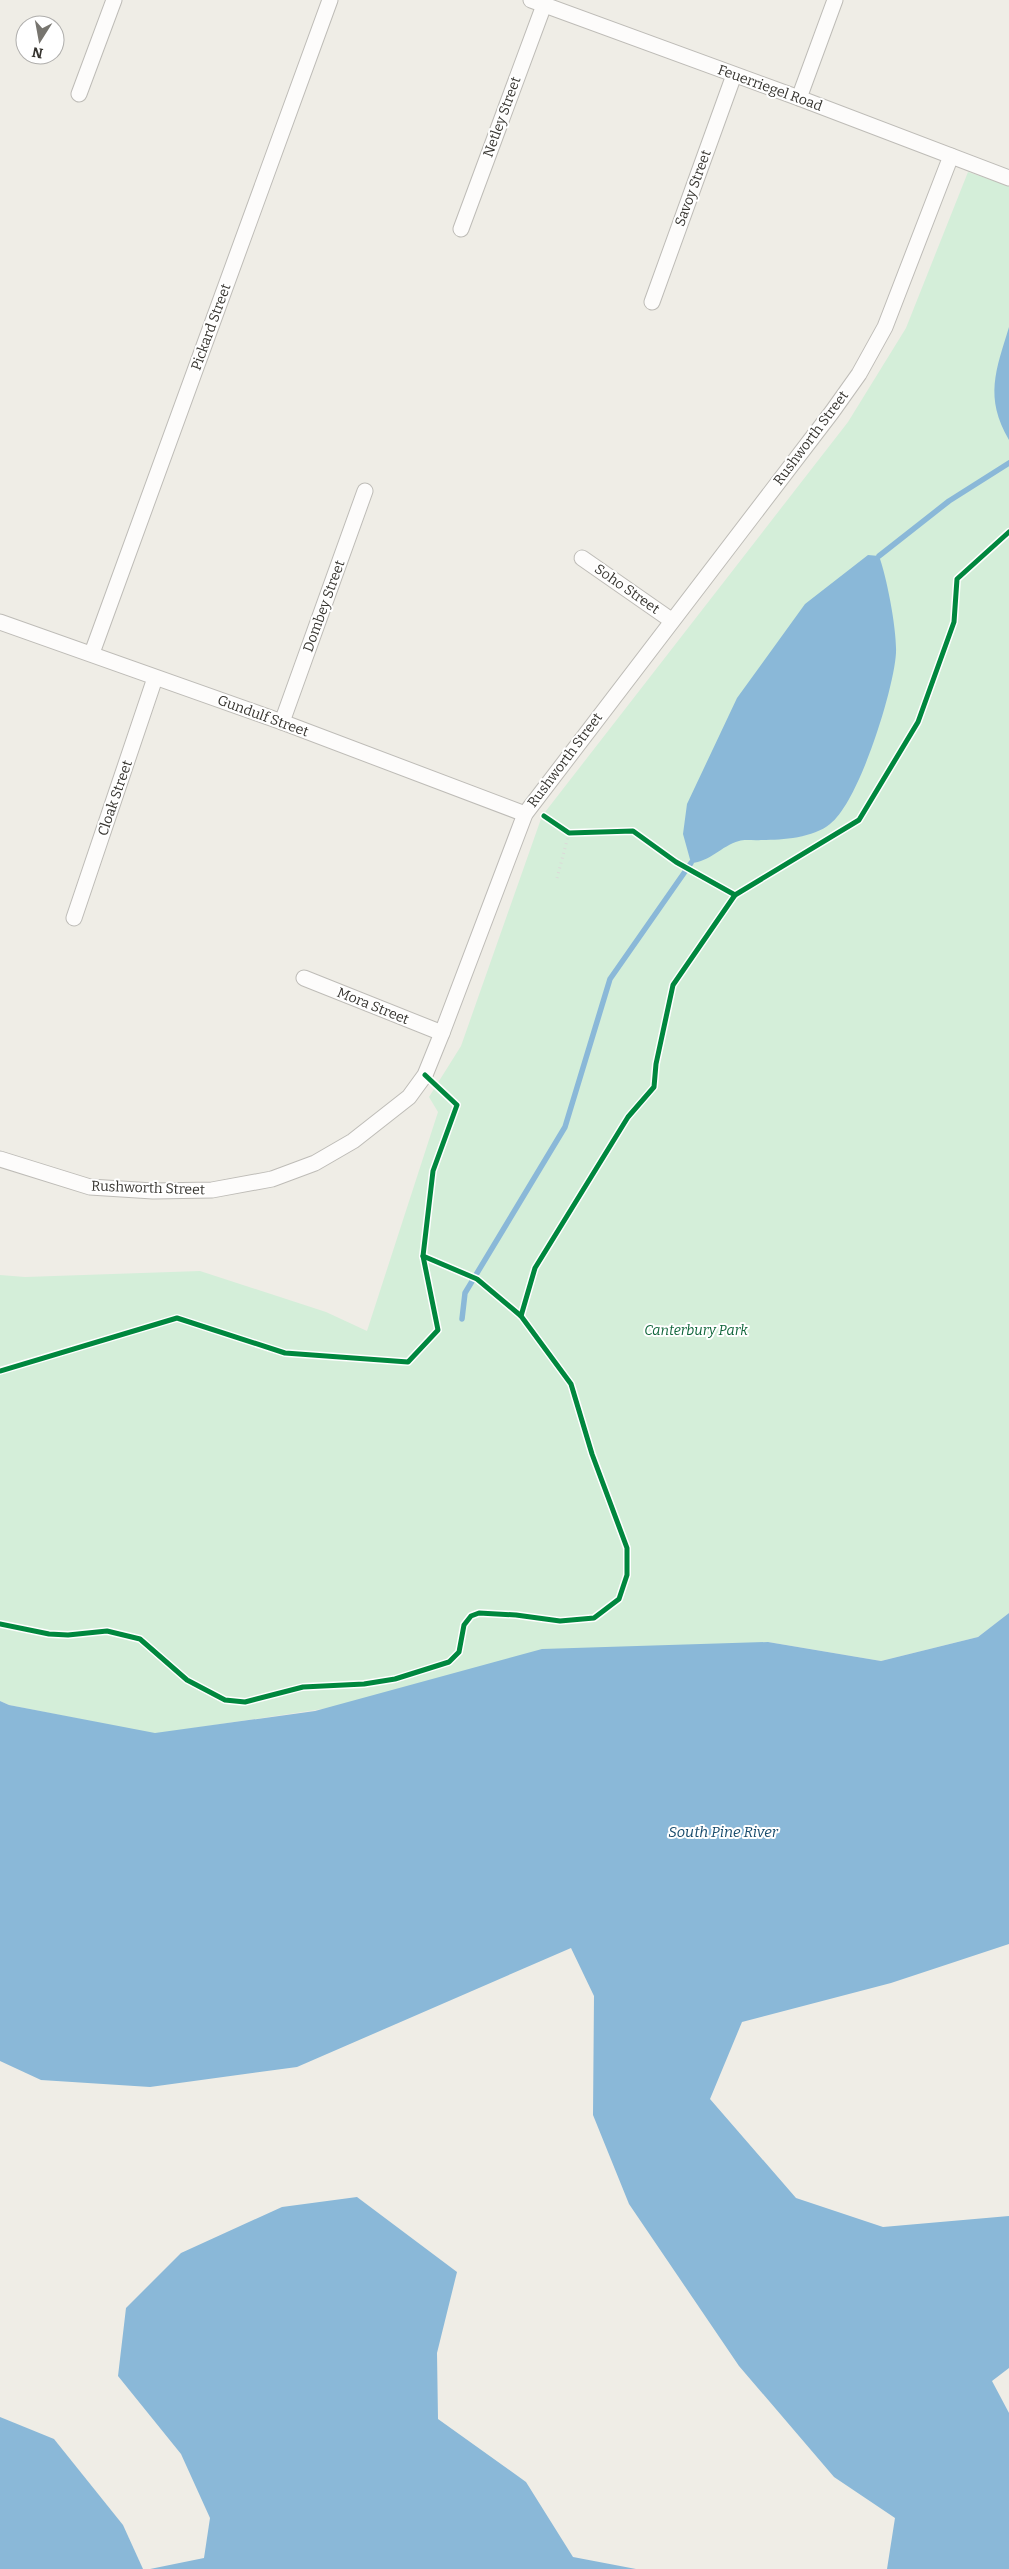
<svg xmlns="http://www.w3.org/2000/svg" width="1009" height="2569" viewBox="0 0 1009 2569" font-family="Bitter,serif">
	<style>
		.green { fill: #d4eed9 }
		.water { fill: #8ab8d8 }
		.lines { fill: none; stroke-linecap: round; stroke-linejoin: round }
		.stream { stroke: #8ab8d8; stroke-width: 5.5 }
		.minor-casing { stroke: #bebcb7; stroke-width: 17 }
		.path { stroke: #dbdad8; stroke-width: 3; stroke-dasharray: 1 4; stroke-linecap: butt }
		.minor { stroke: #fdfcfb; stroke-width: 15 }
		.cycleway-casing { stroke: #fff; stroke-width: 8 }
		.cycleway { stroke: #00873e; stroke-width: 5 }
		.labels { text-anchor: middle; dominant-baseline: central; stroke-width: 4; stroke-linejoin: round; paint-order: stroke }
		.street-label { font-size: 14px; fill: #36342f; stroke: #fff }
		.park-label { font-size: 14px; font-style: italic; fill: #11663c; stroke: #fff }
		.water-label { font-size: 15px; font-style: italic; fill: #194c6d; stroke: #fff }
	</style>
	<rect width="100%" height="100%" fill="#efede6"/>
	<polygon class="green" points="968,172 1009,186 1009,1613 978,1637 881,1661 768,1642 155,1734 9,1705 0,1701 0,1275 25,1277 200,1271 326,1312 367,1331 438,1112 429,1097 461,1046 542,816 848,422 906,328"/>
	<g class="water">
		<path d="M1009 327V440C984 397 996 370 1009 327Z"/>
		<path d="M868 555 879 556C887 578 897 630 896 653 894 689 859 802 830 824 813 838 782 840 761 840 754 841 745 839 739 841 721 846 710 862 691 863L683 834 687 804 737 698 805 604Z"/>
		<polygon points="1009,1613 1009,1944 891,1983 742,2022 710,2099 796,2198 883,2227 1009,2216 1009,2368 992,2381 1009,2413 1009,2569 887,2569 895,2518 834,2477 739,2366 629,2204 593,2115 594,1996 571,1948 297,2067 150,2087 41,2080 0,2061 0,1701 9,1705 155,1733 315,1711 542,1649 768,1642 881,1661 978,1637"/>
		<polygon points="357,2197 457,2272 437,2353 438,2419 526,2482 573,2557 636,2569 150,2569 204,2558 210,2518 181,2454 118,2376 126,2308 181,2253 282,2207"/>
		<polygon points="0,2417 54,2439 123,2525 143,2569 0,2569"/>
	</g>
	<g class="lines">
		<g class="stream">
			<polyline points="879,556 949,501 1009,463"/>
			<polyline points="462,1319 465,1293 565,1127 610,979 691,863"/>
		</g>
		<g class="minor-casing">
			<g id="minor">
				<polyline points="531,0 799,98 1009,178"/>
				<polyline points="79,94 114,0"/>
				<polyline points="799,98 835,0"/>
				<polyline points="461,229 544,5"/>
				<polyline points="652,302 734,75"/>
				<polyline points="582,558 671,620"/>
				<polyline points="0,622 282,722 525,814"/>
				<polyline points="92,653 330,0"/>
				<polyline points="282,722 365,491"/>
				<polyline points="74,918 155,678"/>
				<polyline points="304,978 442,1033"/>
				<polyline points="0,1159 90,1187 153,1191 212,1190 272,1179 315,1163 353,1141 409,1097 425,1075 442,1033 525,814 832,412 859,374 885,327 951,156"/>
			</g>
		</g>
		<polyline class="path" points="557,878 569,833"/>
		<use href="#minor" class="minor"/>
		<g class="cycleway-casing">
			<g id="cycleway">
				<polyline points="544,816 569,833 633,831 676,862 735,895"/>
				<polyline points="521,1316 535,1268 628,1117 654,1087 656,1064 673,985 735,895 859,820 918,722 954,622 957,579 1009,532"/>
				<polyline points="0,1371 177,1318 285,1353 408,1362 438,1330 423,1256 433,1171 457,1105 425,1075"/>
				<polyline points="0,1624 49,1634 68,1635 107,1631 140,1639 187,1680 225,1700 245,1702 303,1687 364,1684 395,1679 449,1662 459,1652 464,1625 471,1616 479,1613 516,1615 560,1621 594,1618 619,1599 627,1575 627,1548 592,1454 571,1384 521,1316 477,1279 423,1256"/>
			</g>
		</g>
		<use href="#cycleway" class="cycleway"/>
	</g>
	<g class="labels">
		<g class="street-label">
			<text transform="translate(770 88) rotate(20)">Feuerriegel Road</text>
			<text transform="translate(502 117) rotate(-70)">Netley Street</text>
			<text transform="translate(693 188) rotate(-70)">Savoy Street</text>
			<text transform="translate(211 327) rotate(-70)">Pickard Street</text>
			<text transform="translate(811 438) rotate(-53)">Rushworth Street</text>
			<text transform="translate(627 589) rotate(35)">Soho Street</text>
			<text transform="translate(324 606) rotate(-70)">Dombey Street</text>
			<text transform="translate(263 716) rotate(20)">Gundulf Street</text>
			<text transform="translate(565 760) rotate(-53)">Rushworth Street</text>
			<text transform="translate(115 798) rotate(-71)">Cloak Street</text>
			<text transform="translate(373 1006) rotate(22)">Mora Street</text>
			<text transform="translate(148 1188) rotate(2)">Rushworth Street</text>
		</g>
		<g class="park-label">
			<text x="696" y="1330">Canterbury Park</text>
		</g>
		<g class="water-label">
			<text x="723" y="1832">South Pine River</text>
		</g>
	</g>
	<g transform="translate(40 40) rotate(191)"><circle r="24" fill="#ffffff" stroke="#afaeac"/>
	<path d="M0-4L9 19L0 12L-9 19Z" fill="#77756f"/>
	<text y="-8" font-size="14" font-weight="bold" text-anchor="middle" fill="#36342f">N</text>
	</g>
</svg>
